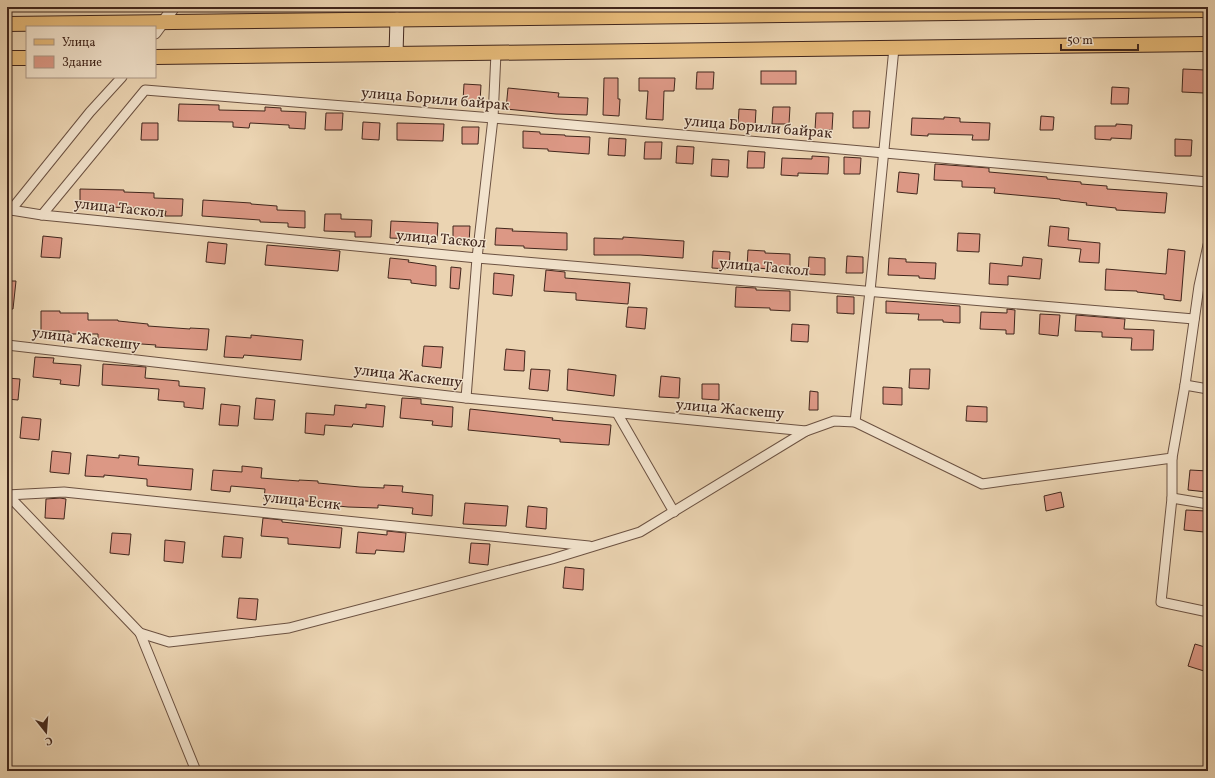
<svg xmlns="http://www.w3.org/2000/svg" width="1215" height="778" viewBox="0 0 1215 778" font-family="Vollkorn,serif">
	<style>
		.building { fill: #dc9885; stroke: #41261c }
		.lines { fill: none; stroke-linecap: round; stroke-linejoin: round }
		.minor-casing { stroke: #6c5242; stroke-width: 11 }
		.tertiary-casing { stroke: #6c5242; stroke-width: 13 }
		.secondary-casing { stroke: #41261c; stroke-width: 15 }
		.primary-casing { stroke: #41261c; stroke-width: 16 }
		.minor { stroke: #f2e3cd; stroke-width: 9 }
		.tertiary { stroke: #f2e3cd; stroke-width: 11 }
		.secondary { stroke: #f2e3cd; stroke-width: 13 }
		.primary { stroke: #e6ba79; stroke-width: 14 }
		.labels { text-anchor: middle; dominant-baseline: central; stroke-width: 3; stroke-linejoin: round; paint-order: stroke }
		.street-label { font-size: 15px; fill: #41261c; stroke: #f2e3cd }
	</style>
	<rect width="100%" height="100%" fill="#ebd4b2"/>
	<filter id="stains"><feTurbulence type="fractalNoise" baseFrequency=".005" numOctaves="4"/><feColorMatrix values="0 0 0 0 .2 0 0 0 0 .09 0 0 0 0 .02 0 0 0 .5 -.17"/></filter>
	<radialGradient id="worn" r=".72"><stop offset=".6" stop-color="#630" stop-opacity="0"/><stop offset="1" stop-color="#630" stop-opacity=".3"/></radialGradient>
	<g class="building">
		<polygon points="1183,69 1205,70 1204,93 1182,92"/>
		<rect x="761" y="71" width="35" height="13"/>
		<polygon points="697,72 714,72 713,89 696,89"/>
		<polygon points="604,78 618,78 618,99 620,99 619,116 603,115"/>
		<polygon points="639,78 675,78 674,91 664,91 663,120 646,119 648,91 639,91"/>
		<polygon points="464,84 481,85 480,102 463,101"/>
		<polygon points="1112,87 1129,88 1128,104 1111,104"/>
		<polygon points="508,88 559,93 558,97 588,98 587,115 556,114 506,109"/>
		<polygon points="179,104 219,105 219,110 265,111 265,107 281,108 281,111 306,112 305,129 289,128 289,125 250,123 249,128 233,127 233,122 178,121"/>
		<polygon points="773,107 790,107 789,124 772,124"/>
		<polygon points="739,109 756,110 755,127 738,126"/>
		<polygon points="853,111 870,111 869,128 853,128"/>
		<polygon points="326,113 343,113 342,130 325,130"/>
		<polygon points="816,113 833,113 832,130 815,130"/>
		<polygon points="1041,116 1054,117 1053,130 1040,130"/>
		<polygon points="944,117 960,118 960,122 990,123 989,140 972,140 973,135 928,134 928,136 911,135 912,118 944,119"/>
		<polygon points="363,122 380,123 379,140 362,139"/>
		<polygon points="142,123 158,123 158,140 141,140"/>
		<polygon points="397,123 444,124 443,141 397,140"/>
		<polygon points="1116,124 1132,125 1131,139 1111,138 1111,140 1095,139 1095,126 1116,126"/>
		<polygon points="462,127 479,127 478,144 462,144"/>
		<polygon points="523,131 540,132 540,134 565,135 565,136 590,137 589,154 548,151 548,149 523,148"/>
		<polygon points="609,138 626,139 625,156 608,155"/>
		<polygon points="1175,139 1192,140 1191,156 1175,156"/>
		<polygon points="645,142 662,142 661,159 644,159"/>
		<polygon points="677,146 694,147 693,164 676,163"/>
		<polygon points="748,151 765,152 764,168 747,168"/>
		<polygon points="812,156 829,157 828,174 798,173 798,176 781,175 782,158 812,159"/>
		<polygon points="844,157 861,158 860,174 844,174"/>
		<polygon points="712,159 729,160 728,177 711,176"/>
		<polygon points="935,164 989,168 989,172 1047,177 1047,179 1081,182 1081,184 1107,186 1107,189 1167,193 1165,213 1116,210 1116,208 1086,205 1087,203 1060,200 1060,199 994,193 995,188 962,187 962,181 934,180"/>
		<polygon points="899,172 919,174 917,194 897,192"/>
		<polygon points="80,189 124,190 124,192 154,193 154,198 183,199 182,216 165,216 166,211 137,210 137,208 80,206"/>
		<polygon points="203,200 251,203 251,204 277,206 277,210 305,211 305,228 288,227 288,223 260,222 260,220 202,216"/>
		<polygon points="325,214 341,214 341,219 372,220 371,237 355,237 355,232 324,231"/>
		<polygon points="391,221 438,223 437,240 390,238"/>
		<polygon points="453,226 470,226 469,243 453,242"/>
		<polygon points="1050,226 1069,228 1068,240 1100,243 1099,263 1079,262 1081,249 1048,246"/>
		<polygon points="496,228 513,229 512,231 567,233 567,250 524,248 524,246 495,245"/>
		<polygon points="958,233 980,234 979,252 957,251"/>
		<polygon points="43,236 62,238 60,258 41,257"/>
		<polygon points="623,237 684,241 683,258 640,255 594,255 594,238 623,239"/>
		<polygon points="208,242 227,244 225,264 206,262"/>
		<polygon points="267,245 340,251 338,271 265,265"/>
		<polygon points="1168,249 1185,251 1181,301 1164,299 1164,295 1137,292 1137,291 1105,290 1106,269 1166,274"/>
		<polygon points="748,250 765,251 765,253 790,254 790,271 747,267"/>
		<polygon points="713,251 730,252 729,269 712,268"/>
		<polygon points="847,256 863,257 863,273 846,273"/>
		<polygon points="809,257 825,258 825,275 808,274"/>
		<polygon points="1023,257 1042,259 1040,279 1008,276 1008,285 989,284 990,263 1022,266"/>
		<polygon points="390,258 409,260 408,262 436,266 436,286 411,283 411,280 388,278"/>
		<polygon points="889,258 906,259 906,262 936,263 935,279 919,278 919,276 888,275"/>
		<polygon points="451,267 461,268 459,289 450,288"/>
		<polygon points="546,270 565,272 565,278 630,283 628,304 576,300 576,293 544,291"/>
		<polygon points="494,273 514,275 512,296 493,294"/>
		<polygon points="7,281 16,281 13,309 7,309"/>
		<polygon points="736,287 756,288 756,290 790,291 790,311 770,310 770,308 735,307"/>
		<polygon points="837,296 854,297 854,314 837,313"/>
		<polygon points="886,301 960,306 960,323 943,322 943,320 918,320 919,314 886,313"/>
		<polygon points="628,307 647,308 645,329 626,327"/>
		<polygon points="1007,309 1015,310 1014,334 1006,334 1006,330 980,329 981,312 1007,313"/>
		<polygon points="41,311 60,311 60,313 88,313 88,320 118,320 118,321 148,324 148,326 190,329 190,328 209,329 207,350 155,347 156,345 127,343 127,341 98,341 98,334 69,334 69,331 41,331"/>
		<polygon points="1040,314 1060,315 1058,336 1039,334"/>
		<polygon points="1076,315 1125,319 1124,329 1154,330 1153,350 1131,350 1132,338 1102,337 1102,332 1075,331"/>
		<polygon points="792,324 809,325 808,342 791,341"/>
		<polygon points="251,335 303,340 301,360 244,355 243,358 224,357 226,336 251,338"/>
		<polygon points="424,346 443,347 441,368 422,366"/>
		<polygon points="506,349 525,351 524,371 504,370"/>
		<polygon points="35,357 54,358 53,363 81,365 79,386 60,384 61,380 33,377"/>
		<polygon points="103,364 146,367 145,378 179,381 179,386 205,388 203,409 184,407 184,402 158,400 159,389 102,385"/>
		<polygon points="531,369 550,370 548,391 529,389"/>
		<polygon points="568,369 616,375 614,396 567,390"/>
		<polygon points="910,369 930,369 929,389 909,388"/>
		<polygon points="661,376 680,378 679,398 659,397"/>
		<polygon points="7,378 20,379 18,400 7,399"/>
		<polygon points="702,384 719,384 719,400 702,399"/>
		<polygon points="883,387 902,388 902,405 883,404"/>
		<polygon points="810,391 818,392 818,410 809,410"/>
		<polygon points="256,398 275,400 273,420 254,419"/>
		<polygon points="402,398 421,399 421,404 453,407 452,427 432,425 433,421 400,418"/>
		<polygon points="221,404 240,406 238,426 219,425"/>
		<polygon points="366,404 385,406 383,427 353,424 352,427 325,425 324,435 305,433 306,413 334,415 335,405 366,408"/>
		<polygon points="967,406 987,407 987,422 966,421"/>
		<polygon points="470,409 553,418 552,420 611,425 609,445 560,442 560,439 468,430"/>
		<polygon points="22,417 41,419 39,440 20,438"/>
		<polygon points="52,451 71,453 69,474 50,472"/>
		<polygon points="87,455 119,458 119,455 139,457 138,465 193,469 191,490 147,486 147,479 104,475 104,477 85,476"/>
		<polygon points="242,466 262,468 261,478 299,481 299,480 318,481 318,483 360,487 384,488 384,485 403,486 402,492 433,495 432,516 412,514 413,508 378,505 378,508 348,507 329,505 329,503 283,499 283,501 264,499 265,489 231,486 230,492 211,490 213,470 242,472"/>
		<polygon points="1190,470 1208,471 1207,492 1188,490"/>
		<polygon points="1061,492 1064,507 1046,511 1044,496"/>
		<polygon points="60,498 66,499 64,519 45,518 46,499"/>
		<polygon points="465,503 508,506 506,526 463,524"/>
		<polygon points="528,506 547,508 546,529 526,527"/>
		<polygon points="1186,510 1206,511 1204,532 1184,530"/>
		<polygon points="263,518 282,520 282,522 342,528 340,548 288,544 288,538 261,536"/>
		<polygon points="387,531 406,533 404,552 376,550 375,554 356,553 358,532 387,535"/>
		<polygon points="112,533 131,534 129,555 110,553"/>
		<polygon points="224,536 243,538 241,558 222,557"/>
		<polygon points="165,540 185,542 183,563 164,561"/>
		<polygon points="471,543 490,544 488,565 469,563"/>
		<polygon points="565,567 584,569 583,590 563,588"/>
		<polygon points="239,598 258,599 256,620 237,618"/>
		<polygon points="1195,644 1208,648 1208,660 1204,671 1188,666"/>
	</g>
	<g class="lines">
		<g class="minor-casing">
			<g id="minor">
				<polyline points="11,210 42,215 477,258 1194,319"/>
				<polyline points="7,213 11,210 90,112 122,77"/>
				<polyline points="42,215 145,90 493,118 1208,182"/>
				<polyline points="7,345 466,398 806,431"/>
				<polyline points="1185,385 1208,389"/>
				<polyline points="466,398 477,258 493,118 496,53"/>
				<polyline points="617,413 674,512"/>
				<polyline points="855,422 870,291 894,48"/>
				<polyline points="1172,458 1172,498 1161,602 1208,612"/>
				<polyline points="7,494 140,633 169,642 289,628 552,559 640,532 806,431 834,421 855,422 982,484 1172,458 1185,385 1199,286 1208,245"/>
				<polyline points="7,495 64,492 589,546"/>
				<polyline points="1172,498 1208,504"/>
				<polyline points="140,633 196,771"/>
			</g>
		</g>
		<g class="tertiary-casing">
			<polyline id="tertiary" points="155,33 174,7"/>
		</g>
		<g class="secondary-casing">
			<polyline id="secondary" points="396,54 397,19"/>
		</g>
		<g class="primary-casing">
			<g id="primary">
				<polyline points="7,24 1208,10"/>
				<polyline points="155,57 1208,44"/>
				<polyline points="7,58 27,58"/>
			</g>
		</g>
		<use href="#minor" class="minor"/>
		<use href="#tertiary" class="tertiary"/>
		<use href="#secondary" class="secondary"/>
		<use href="#primary" class="primary"/>
	</g>
	<g class="labels">
		<g class="street-label">
			<text transform="translate(435 100) rotate(5)">улица Борили байрак</text>
			<text transform="translate(758 128) rotate(5)">улица Борили байрак</text>
			<text transform="translate(119 209) rotate(6)">улица Таскол</text>
			<text transform="translate(441 240) rotate(5)">улица Таскол</text>
			<text transform="translate(764 268) rotate(5)">улица Таскол</text>
			<text transform="translate(86 340) rotate(7)">улица Жаскешу</text>
			<text transform="translate(408 377) rotate(7)">улица Жаскешу</text>
			<text transform="translate(730 410) rotate(5)">улица Жаскешу</text>
			<text transform="translate(302 502) rotate(6)">улица Есик</text>
		</g>
	</g>
	<rect width="1215" height="778" fill="none" stroke="#ebd4b2" stroke-width="24"/>
	<rect x="8" y="8" width="1199" height="762" fill="none" stroke="#41261c" stroke-width="2"/>
	<rect x="12" y="12" width="1191" height="754" fill="none" stroke="#41261c"/>
	<rect x="26" y="26" width="130" height="52" fill="#f2e3cd" stroke="#ab9786"/>
	<rect x="34" y="39" width="20" height="6" fill="#e6ba79" stroke="#ab9786"/>
	<text x="62" y="46" font-size="12" fill="#41261c">Улица</text>
	<rect x="34" y="56" width="20" height="12" fill="#dc9885" stroke="#ab9786"/>
	<text x="62" y="66" font-size="12" fill="#41261c">Здание</text>
	<g transform="translate(46 732) rotate(163)" stroke="#f2e3cd" stroke-width="3" paint-order="stroke">
	<path d="M0-3L7 15L0 10L-7 15Z" fill="#41261c"/>
	<text y="-6" font-size="11" font-weight="bold" text-anchor="middle" fill="#41261c">С</text>
	</g>
	<path d="M1061 44v6h77v-6" fill="none" stroke="#41261c" stroke-width="2"/>
	<text x="1067" y="44" font-size="12" fill="#41261c" stroke="#f2e3cd" stroke-width="3" paint-order="stroke">50 m</text>
	<rect width="100%" height="100%" filter="url(#stains)"/>
	<rect width="100%" height="100%" fill="url(#worn)"/>
</svg>
